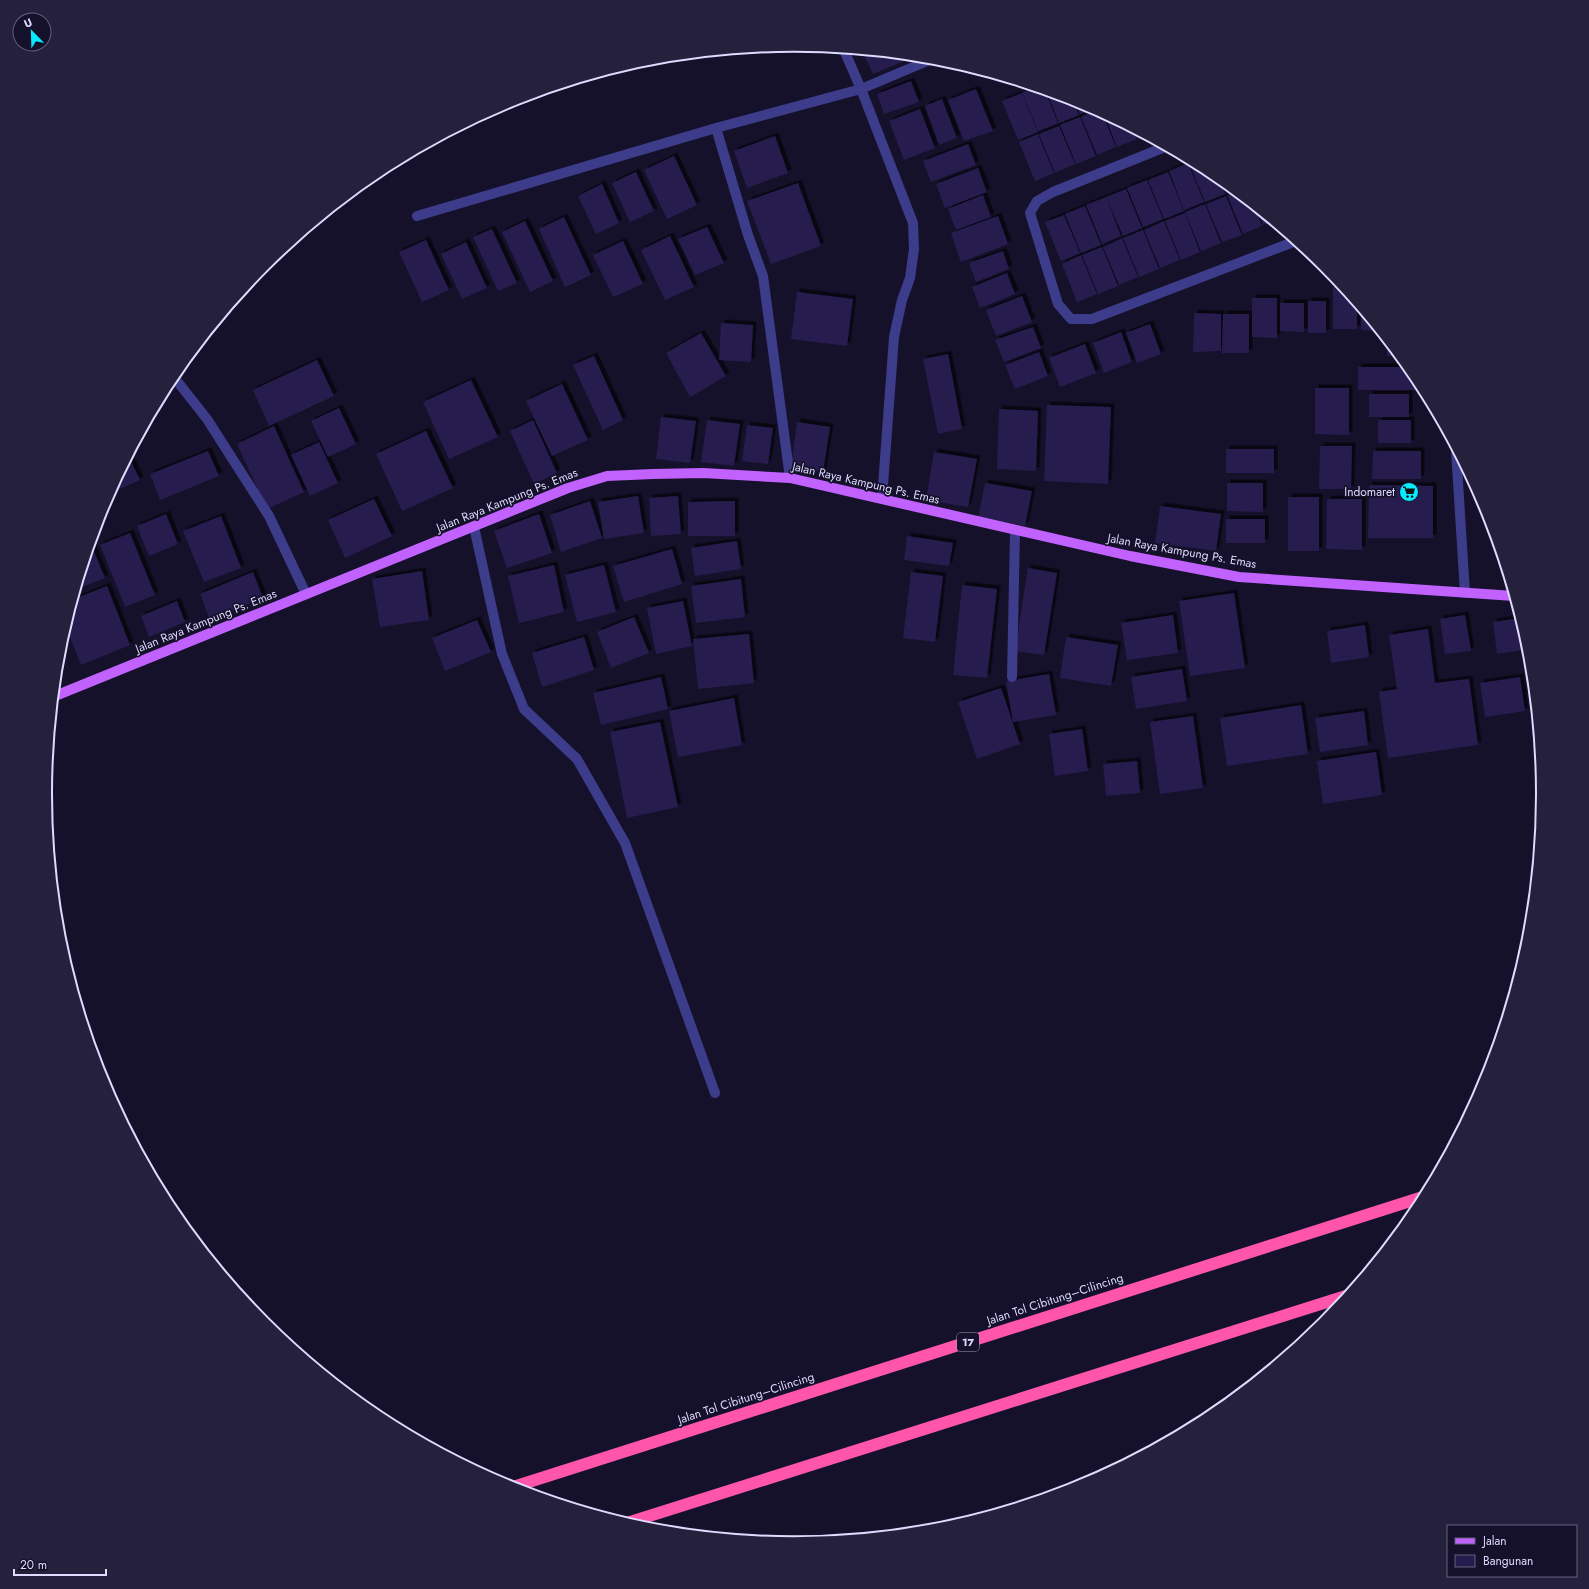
<svg xmlns="http://www.w3.org/2000/svg" width="1589" height="1589" viewBox="0 0 1589 1589" font-family="Jost,sans-serif">
	<style>
		.building { fill: #251d4d; filter: url(#shadow) }
		.lines { fill: none; stroke-linecap: round; stroke-linejoin: round }
		.lane { stroke: #3d3c8a; stroke-width: 10 }
		.street { stroke: #3d3c8a; stroke-width: 10 }
		.primary { stroke: #c162ff; stroke-width: 10 }
		.highway { stroke: #ff56ab; stroke-width: 12 }
		.labels { text-anchor: middle; dominant-baseline: central; stroke-width: 3.5; stroke-linejoin: round; paint-order: stroke }
		.shield { fill: #15112b; stroke: #a29ebf; stroke-width: 1 }
		.shield-label { font-size: 11px; font-weight: bold; fill: #dfdbff }
		.street-label { font-size: 12px; fill: #dfdbff; stroke: #15112b }
		.poi-label { font-size: 12px; fill: #dfdbff; stroke: #15112b; text-anchor: end }
		.rim { fill: none; stroke: #dfdbff; stroke-width: 2 }
	</style>
	<defs>
		<filter id="shadow"><feDropShadow dx="3.5" dy="-3.5" stdDeviation="0" flood-color="#0009"/></filter>
	</defs>
	<rect width="100%" height="100%" fill="#15112b"/>
	<g class="building">
		<polygon points="871,53 911,56 911,58 873,74 864,55"/>
		<polygon points="911,81 919,102 884,114 877,94"/>
		<polygon points="1034,88 1045,91 1058,123 1038,131 1022,92"/>
		<polygon points="976,89 993,131 964,141 948,100"/>
		<polygon points="1046,91 1073,99 1079,115 1059,123"/>
		<polygon points="1022,93 1038,132 1018,140 1002,101"/>
		<polygon points="942,99 957,138 939,145 925,106"/>
		<polygon points="1074,100 1082,102 1094,109 1080,114"/>
		<polygon points="920,109 935,148 904,160 889,121"/>
		<polygon points="1096,110 1102,113 1116,147 1097,155 1081,117"/>
		<polygon points="1104,114 1133,130 1137,139 1117,147"/>
		<polygon points="1080,117 1096,156 1076,164 1060,125"/>
		<polygon points="1059,126 1075,164 1055,173 1039,134"/>
		<polygon points="1135,131 1142,135 1144,136 1138,138"/>
		<polygon points="1038,134 1054,173 1035,181 1019,142"/>
		<polygon points="775,136 788,173 747,188 734,151"/>
		<polygon points="968,144 976,165 931,182 923,161"/>
		<polygon points="674,156 697,205 667,219 644,170"/>
		<polygon points="1192,161 1218,177 1225,194 1205,202 1189,163"/>
		<polygon points="1188,163 1204,202 1184,210 1169,171"/>
		<polygon points="978,168 987,192 945,208 936,184"/>
		<polygon points="636,172 654,211 630,222 612,183"/>
		<polygon points="1168,172 1184,211 1164,219 1148,180"/>
		<polygon points="1220,179 1225,183 1233,190 1226,193"/>
		<polygon points="1147,180 1163,219 1143,227 1127,188"/>
		<polygon points="798,183 821,246 771,264 747,201"/>
		<polygon points="602,184 619,223 596,234 578,196"/>
		<polygon points="1126,189 1142,228 1123,236 1106,197"/>
		<polygon points="1236,192 1255,207 1262,226 1243,234 1227,195"/>
		<polygon points="983,195 991,217 956,230 948,209"/>
		<polygon points="1226,196 1242,235 1222,242 1206,204"/>
		<polygon points="1106,197 1121,236 1102,244 1086,205"/>
		<polygon points="1205,204 1221,243 1201,251 1185,212"/>
		<polygon points="1085,206 1101,245 1081,253 1065,214"/>
		<polygon points="1256,208 1263,214 1272,222 1263,225"/>
		<polygon points="1185,213 1200,252 1181,260 1165,221"/>
		<polygon points="1064,215 1080,253 1061,261 1045,222"/>
		<polygon points="998,216 1008,244 961,262 951,233"/>
		<polygon points="564,217 591,275 565,287 539,229"/>
		<polygon points="525,221 553,281 530,292 502,232"/>
		<polygon points="1164,221 1180,260 1160,268 1144,230"/>
		<polygon points="707,227 724,263 695,275 678,239"/>
		<polygon points="492,229 517,283 498,291 473,237"/>
		<polygon points="1143,230 1159,269 1139,277 1123,238"/>
		<polygon points="670,236 694,287 665,300 641,250"/>
		<polygon points="1122,238 1138,277 1119,285 1103,247"/>
		<polygon points="426,240 449,290 422,302 399,252"/>
		<polygon points="623,241 643,284 613,297 593,255"/>
		<polygon points="466,242 487,288 462,299 441,254"/>
		<polygon points="1102,247 1118,286 1098,294 1082,255"/>
		<polygon points="1003,251 1009,269 976,282 969,263"/>
		<polygon points="1081,255 1097,294 1077,302 1062,264"/>
		<polygon points="1007,273 1015,294 980,308 972,287"/>
		<polygon points="1333,287 1343,287 1357,305 1357,329 1333,329"/>
		<polygon points="797,292 853,299 847,346 791,339"/>
		<polygon points="1022,296 1032,322 996,336 986,310"/>
		<polygon points="1252,298 1277,298 1277,338 1252,337"/>
		<rect x="1308" y="301" width="18" height="32"/>
		<polygon points="1280,303 1304,303 1304,332 1280,331"/>
		<polygon points="1361,309 1375,327 1379,331 1361,330"/>
		<polygon points="1194,313 1221,314 1221,351 1193,352"/>
		<polygon points="1223,314 1249,314 1249,353 1222,353"/>
		<polygon points="721,323 753,325 751,362 719,360"/>
		<polygon points="1150,324 1161,354 1137,363 1126,333"/>
		<polygon points="1033,327 1041,348 1004,362 995,340"/>
		<polygon points="1121,332 1132,362 1104,373 1093,343"/>
		<polygon points="701,333 726,376 690,397 666,353"/>
		<polygon points="1387,341 1390,345 1400,356 1387,356"/>
		<polygon points="1085,344 1096,373 1060,387 1049,358"/>
		<polygon points="1039,352 1048,376 1015,389 1005,365"/>
		<polygon points="948,354 962,429 938,434 923,359"/>
		<polygon points="594,356 623,420 603,430 573,365"/>
		<polygon points="317,360 334,396 269,426 253,390"/>
		<polygon points="1358,367 1408,367 1420,382 1420,390 1358,390"/>
		<polygon points="471,380 498,437 449,459 423,402"/>
		<polygon points="562,384 588,440 552,456 526,401"/>
		<polygon points="1315,388 1349,388 1349,435 1315,434"/>
		<rect x="1369" y="394" width="40" height="23"/>
		<polygon points="1047,405 1111,407 1108,484 1044,481"/>
		<polygon points="339,408 356,444 328,457 311,421"/>
		<polygon points="999,409 1038,411 1036,471 997,469"/>
		<polygon points="661,417 696,421 690,463 656,459"/>
		<polygon points="533,420 557,473 534,484 510,431"/>
		<polygon points="707,420 740,424 734,466 701,462"/>
		<rect x="1378" y="420" width="33" height="23"/>
		<polygon points="797,422 830,427 823,472 791,468"/>
		<polygon points="747,425 773,428 768,464 742,461"/>
		<polygon points="274,426 304,492 267,509 237,444"/>
		<polygon points="426,431 453,488 402,511 376,454"/>
		<polygon points="319,442 338,483 310,496 291,455"/>
		<polygon points="1320,446 1352,446 1351,489 1319,489"/>
		<rect x="1226" y="449" width="48" height="24"/>
		<polygon points="208,451 219,476 160,500 150,474"/>
		<polygon points="1373,451 1421,451 1421,479 1372,479"/>
		<polygon points="934,452 977,459 968,507 926,500"/>
		<polygon points="129,457 140,480 109,494"/>
		<polygon points="985,483 1032,491 1025,526 978,518"/>
		<polygon points="1227,483 1263,483 1263,512 1227,511"/>
		<polygon points="1369,485 1433,486 1433,538 1368,538"/>
		<polygon points="638,496 644,533 604,539 598,502"/>
		<polygon points="678,496 681,534 651,536 649,498"/>
		<rect x="1288" y="497" width="31" height="54"/>
		<polygon points="374,499 392,536 345,558 328,520"/>
		<polygon points="1327,499 1362,499 1362,550 1326,549"/>
		<polygon points="590,501 602,538 561,552 550,515"/>
		<polygon points="735,501 735,536 688,536 688,502"/>
		<polygon points="1160,506 1221,514 1216,551 1155,543"/>
		<polygon points="166,514 178,544 149,556 137,526"/>
		<polygon points="539,514 552,553 507,568 494,531"/>
		<polygon points="221,516 241,568 204,582 183,531"/>
		<rect x="1226" y="519" width="39" height="24"/>
		<polygon points="130,533 155,595 125,607 100,545"/>
		<polygon points="907,536 953,543 949,566 904,560"/>
		<polygon points="737,541 741,569 695,576 691,548"/>
		<polygon points="91,544 105,578 77,589"/>
		<polygon points="672,549 682,584 624,602 613,566"/>
		<polygon points="554,565 564,612 519,623 508,576"/>
		<polygon points="604,565 616,612 577,622 565,575"/>
		<polygon points="1028,568 1057,573 1044,655 1015,651"/>
		<polygon points="422,571 429,620 380,627 372,579"/>
		<polygon points="253,572 263,598 210,620 200,594"/>
		<polygon points="911,572 943,576 935,642 903,638"/>
		<polygon points="741,579 745,617 696,623 691,586"/>
		<polygon points="962,585 997,589 987,678 953,675"/>
		<polygon points="107,586 130,645 81,665 66,627 74,599"/>
		<polygon points="1234,593 1245,668 1190,676 1179,601"/>
		<polygon points="177,601 185,622 149,637 141,616"/>
		<polygon points="683,601 692,646 656,654 647,608"/>
		<polygon points="1173,615 1178,653 1127,660 1121,623"/>
		<polygon points="1465,615 1471,651 1445,654 1440,619"/>
		<polygon points="634,617 649,653 611,668 597,632"/>
		<polygon points="1520,618 1529,649 1497,654 1493,622"/>
		<polygon points="477,620 491,652 445,671 432,638"/>
		<polygon points="1365,625 1369,657 1331,663 1327,631"/>
		<polygon points="1428,629 1435,683 1469,679 1478,745 1388,758 1379,692 1397,689 1389,635"/>
		<polygon points="749,634 754,683 698,689 693,639"/>
		<polygon points="584,637 594,670 542,687 532,653"/>
		<polygon points="1066,637 1118,645 1111,686 1060,678"/>
		<polygon points="1182,669 1187,701 1136,709 1131,677"/>
		<polygon points="1049,674 1056,715 1013,722 1006,681"/>
		<polygon points="661,677 668,709 601,725 593,693"/>
		<polygon points="1520,677 1525,711 1485,717 1480,683"/>
		<polygon points="1001,688 1020,744 977,759 958,702"/>
		<polygon points="734,698 742,745 678,757 669,711"/>
		<polygon points="1301,705 1308,754 1227,766 1220,718"/>
		<polygon points="1364,711 1368,745 1320,752 1315,718"/>
		<polygon points="1193,716 1203,788 1160,794 1150,722"/>
		<polygon points="660,722 678,807 627,818 610,732"/>
		<polygon points="1082,729 1088,771 1055,776 1049,734"/>
		<polygon points="1376,752 1382,795 1323,804 1317,761"/>
		<polygon points="1137,761 1140,793 1106,796 1103,764"/>
	</g>
	<g class="lines">
		<polyline class="lane" points="474,527 502,654 524,709 577,759 625,843 715,1093"/>
		<g class="street">
			<polyline points="844,50 861,89 913,223 914,249 910,278 902,300 894,337 882,499"/>
			<polyline points="716,128 748,235 763,276 790,478"/>
			<polyline points="1165,147 1053,192 1037,201 1030,213 1058,304 1071,319 1092,319 1296,241"/>
			<polyline points="417,216 716,128 861,89 932,59"/>
			<polyline points="173,376 207,419 269,516 306,594"/>
			<polyline points="1456,450 1465,593"/>
			<polyline points="1012,677 1015,531"/>
		</g>
		<polyline class="primary" points="55,696 568,488 607,476 653,474 703,473 790,478 1130,556 1239,577 1514,596"/>
		<g class="highway">
			<polyline points="510,1488 1426,1196"/>
			<polyline points="627,1523 1349,1295"/>
		</g>
	</g>
	<defs>
		<g id="supermarket-disc" transform="scale(1)"><circle r="9.5" fill="#07ebff" stroke="#15112b"/><path d="M-6-5.5h2.5l.6 2H6L4.5 2H-2.5L-4.4-4H-6ZM-1.5 3.2a1.3 1.3 0 1 0 .1 0ZM3 3.2a1.3 1.3 0 1 0 .1 0Z" fill="#111"/></g>
	</defs>
	<g fill-rule="evenodd">
		<use href="#supermarket-disc" x="1409" y="492"/>
	</g>
	<g class="labels">
		<rect class="shield" x="957" y="1333" width="22" height="18" rx="3"/>
		<g class="shield-label">
			<text x="968" y="1342">17</text>
		</g>
		<g class="street-label">
			<text transform="translate(866 483) rotate(13)">Jalan Raya Kampung Ps. Emas</text>
			<text transform="translate(507 500) rotate(-22)">Jalan Raya Kampung Ps. Emas</text>
			<text transform="translate(1182 551) rotate(10)">Jalan Raya Kampung Ps. Emas</text>
			<text transform="translate(206 621) rotate(-22)">Jalan Raya Kampung Ps. Emas</text>
			<text transform="translate(1055 1299) rotate(-18)">Jalan Tol Cibitung–Cilincing</text>
			<text transform="translate(746 1398) rotate(-18)">Jalan Tol Cibitung–Cilincing</text>
		</g>
		<g class="poi-label">
			<text x="1395" y="492">Indomaret</text>
		</g>
	</g>
	<path d="M0 0H1589V1589H0ZM52 794a742 742 0 1 1 1484 0a742 742 0 1 1-1484 0Z" fill="#25213c" fill-rule="evenodd"/>
	<path class="rim" d="M52 794a742 742 0 1 1 1484 0a742 742 0 1 1-1484 0Z"/>
	<rect x="1447" y="1525" width="130" height="52" fill="#15112b" stroke="#666280"/>
	<rect x="1455" y="1538" width="20" height="6" fill="#c162ff" stroke="#666280"/>
	<text x="1483" y="1545" font-size="12" fill="#dfdbff">Jalan</text>
	<rect x="1455" y="1555" width="20" height="12" fill="#251d4d" stroke="#666280"/>
	<text x="1483" y="1565" font-size="12" fill="#dfdbff">Bangunan</text>
	<g transform="translate(32 32) rotate(337)"><circle r="19" fill="#15112b" stroke="#666280"/>
	<path d="M0-3L7 15L0 10L-7 15Z" fill="#07ebff"/>
	<text y="-6" font-size="11" font-weight="bold" text-anchor="middle" fill="#dfdbff">U</text>
	</g>
	<path d="M14 1569v6h92v-6" fill="none" stroke="#dfdbff" stroke-width="2"/>
	<text x="20" y="1569" font-size="12" fill="#dfdbff" stroke="#15112b" stroke-width="3" paint-order="stroke">20 m</text>
</svg>
